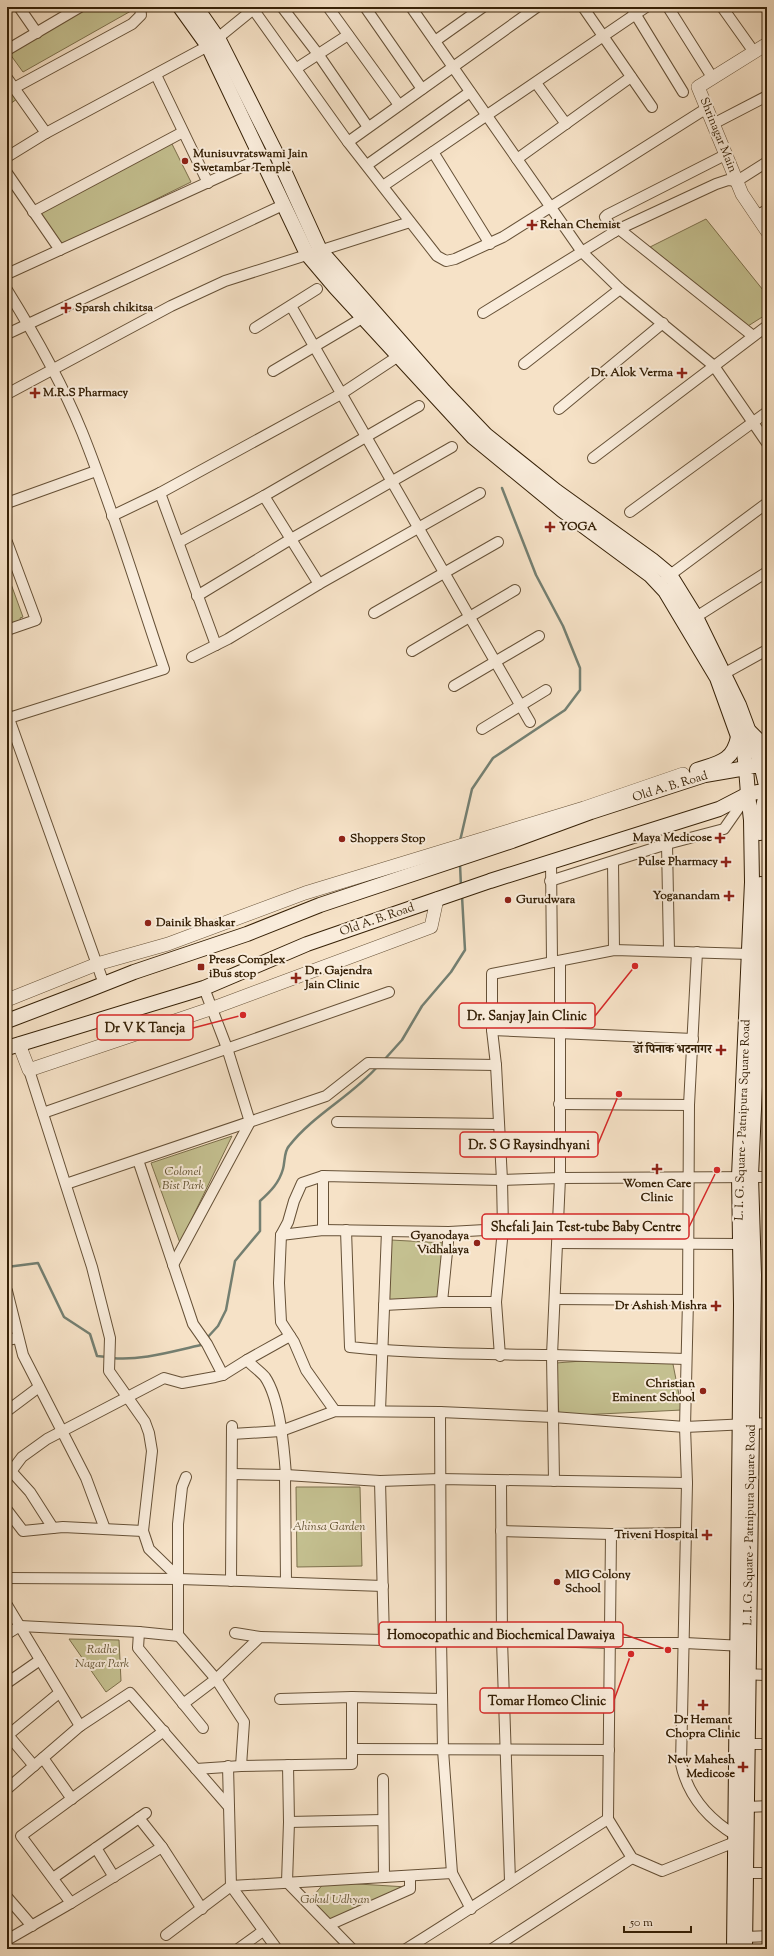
<svg xmlns="http://www.w3.org/2000/svg" width="774" height="1956" viewBox="0 0 774 1956" font-family="'Sorts Mill Goudy','Noto Serif Devanagari',serif">
	<style>
		.green { fill: #c4c090; stroke: #7d704c }
		.lines { fill: none; stroke-linecap: round; stroke-linejoin: round }
		.stream { stroke: #747f71; stroke-width: 2.5 }
		.minor-casing { stroke: #665137; stroke-width: 12 }
		.tertiary-casing { stroke: #665137; stroke-width: 14 }
		.secondary-casing { stroke: #362107; stroke-width: 16 }
		.minor { stroke: #f9ecdb; stroke-width: 10 }
		.tertiary { stroke: #f9ecdb; stroke-width: 13 }
		.secondary { stroke: #f9ecdb; stroke-width: 14 }
		.poi-dot { fill: #8f2418; stroke: #f9ecdb; stroke-width: 1.5 }
		.labels { text-anchor: middle; dominant-baseline: central; stroke-width: 4; stroke-linejoin: round; paint-order: stroke }
		.street-label { font-size: 12px; fill: #362107; stroke: #f9ecdb }
		.poi-label { font-size: 12px; font-weight: bold; fill: #362107; stroke: #f9ecdb; text-anchor: start }
		.park-label { font-size: 12px; font-style: italic; fill: #615130; stroke: #f9ecdb }
		.leader { fill: none; stroke: #d62828; stroke-width: 1.5 }
		.callout-dot { fill: #d62828; stroke: #f9ecdb; stroke-width: 1.5 }
		.callout { fill: #f9ecdb; stroke: #d62828; stroke-width: 1.5 }
		.callout-label { font-size: 13px; text-anchor: middle; font-weight: bold; fill: #362107 }
	</style>
	<rect width="100%" height="100%" fill="#f6e2c7"/>
	<filter id="stains"><feTurbulence type="fractalNoise" baseFrequency=".005" numOctaves="4"/><feColorMatrix values="0 0 0 0 .2 0 0 0 0 .09 0 0 0 0 .02 0 0 0 .5 -.17"/></filter>
	<radialGradient id="worn" r=".72"><stop offset=".6" stop-color="#630" stop-opacity="0"/><stop offset="1" stop-color="#630" stop-opacity=".3"/></radialGradient>
	<g class="green">
		<polygon points="78,7 138,7 23,72 7,50"/>
		<polygon points="7,84 17,99 7,106"/>
		<polygon points="171,142 191,182 59,247 38,211"/>
		<polygon points="706,219 767,295 767,314 748,326 650,247"/>
		<polygon points="7,573 23,617 20,618 21,621 7,626"/>
		<polygon points="232,1136 180,1243 151,1163"/>
		<polygon points="391,1240 446,1243 443,1304 388,1301"/>
		<polygon points="671,1354 682,1410 559,1416 556,1363"/>
		<polygon points="296,1487 360,1487 362,1566 297,1567"/>
		<polygon points="69,1639 119,1640 121,1681 106,1692"/>
		<polygon points="325,1882 407,1887 331,1921 309,1901"/>
	</g>
	<g class="lines">
		<g class="stream">
			<polyline points="460,841 472,789 493,758 565,710 580,690 580,668 563,626 536,575 502,488"/>
			<polyline points="460,864 461,887"/>
			<polyline points="384,1060 402,1040 422,1006 451,972 465,950 462,896"/>
			<polyline points="7,1267 38,1263 64,1317 90,1334 97,1356 107,1357"/>
			<path d="M206 1339 218 1326 226 1310 235 1261 260 1231V1201C271 1191 279 1183 283 1169 285 1162 284 1151 289 1146 314 1114 352 1096 378 1066"/>
			<path d="M112 1358C141 1361 173 1351 201 1345L203 1342"/>
		</g>
		<g class="minor-casing">
			<g id="minor">
				<polyline points="19,7 37,33"/>
				<polyline points="282,7 318,54 368,127"/>
				<polyline points="328,7 399,105"/>
				<polyline points="365,7 422,89"/>
				<polyline points="411,7 582,252 620,289 714,366 767,443"/>
				<polyline points="583,7 652,107"/>
				<polyline points="631,7 683,92"/>
				<polyline points="668,7 712,77"/>
				<polyline points="722,7 754,52"/>
				<polyline points="765,7 767,9"/>
				<polyline points="253,9 348,142 437,256 446,261 455,259 503,237 707,108"/>
				<polyline points="435,41 483,7"/>
				<polyline points="7,50 80,7"/>
				<polyline points="297,68 348,35"/>
				<polyline points="156,75 208,183"/>
				<polyline points="7,78 46,133"/>
				<polyline points="536,83 566,124"/>
				<polyline points="14,88 132,24 141,15 140,7"/>
				<polyline points="713,124 767,96"/>
				<polyline points="348,142 537,7"/>
				<polyline points="433,152 490,244"/>
				<polyline points="7,157 46,133 208,46 256,7"/>
				<polyline points="517,159 631,77"/>
				<polyline points="367,165 470,92"/>
				<polyline points="7,173 60,250"/>
				<polyline points="383,186 646,7"/>
				<polyline points="33,212 183,132"/>
				<polyline points="756,216 767,210"/>
				<polyline points="619,229 753,336"/>
				<polyline points="614,232 605,217 607,215 725,155"/>
				<polyline points="7,274 261,158"/>
				<path d="M7 290C35 335 62 383 82 432 113 509 137 590 164 669L9 718"/>
				<polyline points="291,306 530,722"/>
				<polyline points="483,313 619,229 716,184 728,180 737,181 767,162"/>
				<polyline points="255,328 317,289"/>
				<polyline points="7,334 283,205"/>
				<polyline points="524,364 620,289"/>
				<polyline points="273,371 369,314"/>
				<polyline points="7,394 171,306 225,281 410,222"/>
				<polyline points="559,409 663,323"/>
				<polyline points="593,458 767,326"/>
				<polyline points="160,493 216,645"/>
				<polyline points="264,496 319,584"/>
				<polyline points="7,503 96,471"/>
				<polyline points="630,512 767,412"/>
				<polyline points="112,516 160,493 341,394 403,353"/>
				<polyline points="7,542 36,620 7,630"/>
				<polyline points="179,542 264,496 419,406"/>
				<polyline points="666,578 767,503"/>
				<polyline points="197,596 291,539 452,447"/>
				<polyline points="374,613 498,542"/>
				<polyline points="696,617 767,572"/>
				<polyline points="412,651 515,590"/>
				<polyline points="192,657 228,639 319,584 480,493"/>
				<polyline points="718,677 767,650"/>
				<polyline points="454,686 539,636"/>
				<polyline points="7,713 104,984"/>
				<polyline points="482,729 546,690"/>
				<polyline points="667,844 669,951"/>
				<polyline points="551,862 552,961"/>
				<polyline points="613,862 614,950"/>
				<polyline points="550,881 667,844 724,829 747,796"/>
				<path d="M697 952 689 1105 688 1300 685 1427 687 1483 681 1764C688 1796 707 1818 735 1835"/>
				<polyline points="492,1030 693,1039"/>
				<polyline points="29,1070 92,1267 110,1338 109,1371 145,1422 149,1433 152,1451 143,1531 149,1549 180,1579"/>
				<polyline points="559,1104 689,1105"/>
				<polyline points="43,1113 389,992"/>
				<polyline points="337,1122 499,1124"/>
				<polyline points="138,1160 193,1324 207,1344 223,1375"/>
				<polyline points="323,1176 323,1230"/>
				<polyline points="66,1184 326,1096 368,1063 496,1065"/>
				<path d="M346 1230 350 1347C417 1354 485 1354 553 1355 597 1356 642 1358 686 1359"/>
				<polyline points="281,1235 323,1230 449,1232 503,1229"/>
				<polyline points="558,1243 740,1244"/>
				<polyline points="173,1265 250,1122 227,1048 204,988"/>
				<polyline points="7,1291 23,1355 86,1478 105,1529"/>
				<polyline points="555,1299 688,1300"/>
				<polyline points="442,1302 449,1232"/>
				<polyline points="384,1305 442,1302 496,1302"/>
				<polyline points="7,1340 18,1338"/>
				<polyline points="500,1356 496,1302 503,1229 502,1180 496,1065 492,1030 492,974 614,950 749,954"/>
				<polyline points="247,1360 290,1336"/>
				<polyline points="7,1411 39,1387"/>
				<polyline points="335,1411 306,1370 294,1342 281,1322 279,1283 281,1235 288,1222 294,1201 302,1183 323,1176 502,1180 560,1178 767,1177"/>
				<polyline points="380,1411 387,1231"/>
				<polyline points="440,1412 441,1638 443,1750 452,1873 471,1909"/>
				<polyline points="232,1434 281,1431 335,1411 440,1412 553,1417 685,1427 767,1423"/>
				<polyline points="11,1471 30,1492 53,1528"/>
				<polyline points="232,1474 286,1475 380,1481 440,1479 687,1483"/>
				<polyline points="285,1475 286,1582"/>
				<path d="M7 1477 22 1457 47 1439 164 1378 182 1383 215 1377 223 1375 247 1360C252 1366 260 1371 265 1377 280 1399 284 1448 286 1475"/>
				<polyline points="380,1481 384,1640"/>
				<polyline points="501,1481 502,1640 510,1881"/>
				<polyline points="554,1481 552,1355 560,1178 560,962"/>
				<polyline points="7,1510 23,1531 63,1527 143,1531"/>
				<polyline points="501,1531 611,1534 686,1533"/>
				<polyline points="611,1534 608,1819 632,1858 662,1871 735,1842"/>
				<polyline points="7,1578 180,1579 383,1586"/>
				<polyline points="231,1581 232,1426"/>
				<polyline points="7,1605 80,1726"/>
				<polyline points="139,1632 138,1648 203,1728"/>
				<polyline points="235,1633 260,1637"/>
				<polyline points="7,1634 20,1626 139,1632 179,1636 216,1679 244,1722 241,1766"/>
				<polyline points="178,1636 178,1524 182,1487 186,1477"/>
				<polyline points="743,1674 767,1675"/>
				<polyline points="7,1683 40,1660"/>
				<polyline points="280,1699 352,1697 442,1699"/>
				<polyline points="183,1704 216,1679 260,1637 384,1640 441,1638 610,1643 685,1643 744,1646"/>
				<polyline points="8,1735 34,1766"/>
				<polyline points="7,1736 59,1693"/>
				<polyline points="748,1744 767,1744"/>
				<polyline points="352,1749 609,1750"/>
				<polyline points="43,1758 72,1799"/>
				<polyline points="288,1765 289,1822 287,1882 352,1949"/>
				<polyline points="228,1766 231,1886 277,1949"/>
				<polyline points="196,1769 241,1766 352,1764 352,1697"/>
				<polyline points="383,1779 384,1877"/>
				<polyline points="7,1789 80,1726 130,1693 229,1807"/>
				<polyline points="747,1807 767,1806"/>
				<polyline points="139,1818 162,1847"/>
				<polyline points="289,1822 383,1820"/>
				<polyline points="96,1848 114,1877"/>
				<polyline points="746,1873 767,1873"/>
				<polyline points="53,1878 146,1813"/>
				<polyline points="7,1897 32,1926"/>
				<polyline points="71,1903 21,1836 164,1731"/>
				<polyline points="329,1925 410,1889 410,1877"/>
				<polyline points="166,1935 231,1886 452,1873"/>
				<polyline points="745,1937 767,1936"/>
				<polyline points="7,1940 71,1903 162,1847 202,1909"/>
				<polyline points="238,1949 263,1931"/>
				<path d="M406 1949C474 1907 540 1862 608 1819"/>
				<polyline points="492,1949 632,1858"/>
			</g>
		</g>
		<g class="tertiary-casing">
			<g id="tertiary">
				<polyline points="767,44 698,87 742,194 767,231"/>
				<polyline points="7,1000 97,964 168,944 305,893 584,808 683,774"/>
				<polyline points="19,1044 29,1070 213,1008 431,927 437,899"/>
			</g>
		</g>
		<g class="secondary-casing">
			<g id="secondary">
				<polyline points="196,7 219,40 275,151 320,250 444,391 486,435 556,491 652,560 670,575 696,617 739,705 761,764 767,790 748,794 746,768 767,762"/>
				<polyline points="750,732 758,740 767,745"/>
				<path d="M697 770C718 763 733 762 738 737"/>
				<polyline points="760,833 761,815 767,790"/>
				<polyline points="7,1021 91,989 134,972 247,934 320,905 512,841 591,812 705,775 746,768 744,753 717,678 665,591 650,575 562,510 473,437 335,287 307,254 208,46 180,7"/>
				<polyline points="7,1048 204,988 307,944 391,915 490,881 719,809 748,794 751,820 752,882 739,1176 741,1305 734,1949"/>
				<polyline points="745,1949 754,1275 751,1176 761,953 761,884"/>
			</g>
		</g>
		<use href="#minor" class="minor"/>
		<use href="#tertiary" class="tertiary"/>
		<use href="#secondary" class="secondary"/>
	</g>
	<g class="poi-dot">
		<circle cx="185" cy="161" r="4"/>
		<path d="M530 219h4v4h4v4h-4v4h-4v-4h-4v-4h4z"/>
		<path d="M64 302h4v4h4v4h-4v4h-4v-4h-4v-4h4z"/>
		<path d="M680 367h4v4h4v4h-4v4h-4v-4h-4v-4h4z"/>
		<path d="M33 387h4v4h4v4h-4v4h-4v-4h-4v-4h4z"/>
		<path d="M548 521h4v4h4v4h-4v4h-4v-4h-4v-4h4z"/>
		<path d="M718 832h4v4h4v4h-4v4h-4v-4h-4v-4h4z"/>
		<circle cx="342" cy="839" r="4"/>
		<path d="M724 856h4v4h4v4h-4v4h-4v-4h-4v-4h4z"/>
		<path d="M727 890h4v4h4v4h-4v4h-4v-4h-4v-4h4z"/>
		<circle cx="508" cy="900" r="4"/>
		<circle cx="148" cy="923" r="4"/>
		<rect x="197" y="963" width="8" height="8" rx="2"/>
		<path d="M294 972h4v4h4v4h-4v4h-4v-4h-4v-4h4z"/>
		<path d="M719 1044h4v4h4v4h-4v4h-4v-4h-4v-4h4z"/>
		<path d="M655 1163h4v4h4v4h-4v4h-4v-4h-4v-4h4z"/>
		<circle cx="477" cy="1243" r="4"/>
		<path d="M714 1300h4v4h4v4h-4v4h-4v-4h-4v-4h4z"/>
		<circle cx="703" cy="1391" r="4"/>
		<path d="M705 1529h4v4h4v4h-4v4h-4v-4h-4v-4h4z"/>
		<circle cx="557" cy="1582" r="4"/>
		<path d="M701 1699h4v4h4v4h-4v4h-4v-4h-4v-4h4z"/>
		<path d="M741 1761h4v4h4v4h-4v4h-4v-4h-4v-4h4z"/>
	</g>
	<g class="labels">
		<g class="street-label">
			<text transform="translate(718 135) rotate(68)">Shrinagar Main</text>
			<text transform="translate(670 787) rotate(-17)">Old A. B. Road</text>
			<text transform="translate(377 920) rotate(-19)">Old A. B. Road</text>
			<text transform="translate(743 1120) rotate(-88)">L. I. G. Square - Patnipura Square Road</text>
			<text transform="translate(750 1525) rotate(-89)">L. I. G. Square - Patnipura Square Road</text>
		</g>
		<g class="poi-label">
			<text x="193" y="154">Munisuvratswami Jain<tspan x="193" dy="14">Swetambar Temple</tspan></text>
			<text x="540" y="225">Rehan Chemist</text>
			<text x="75" y="308">Sparsh chikitsa</text>
			<text x="673" y="373" text-anchor="end">Dr. Alok Verma</text>
			<text x="43" y="393">M.R.S Pharmacy</text>
			<text x="559" y="527">YOGA</text>
			<text x="712" y="838" text-anchor="end">Maya Medicose</text>
			<text x="350" y="839">Shoppers Stop</text>
			<text x="718" y="862" text-anchor="end">Pulse Pharmacy</text>
			<text x="720" y="896" text-anchor="end">Yoganandam</text>
			<text x="516" y="900">Gurudwara</text>
			<text x="156" y="923">Dainik Bhaskar</text>
			<text x="209" y="960">Press Complex<tspan x="209" dy="14">iBus stop</tspan></text>
			<text x="305" y="971">Dr. Gajendra<tspan x="305" dy="14">Jain Clinic</tspan></text>
			<text x="712" y="1050" text-anchor="end">डॉ पिनाक भटनागर</text>
			<text x="657" y="1184" text-anchor="middle">Women Care<tspan x="657" dy="14">Clinic</tspan></text>
			<text x="469" y="1236" text-anchor="end">Gyanodaya<tspan x="469" dy="14">Vidhalaya</tspan></text>
			<text x="707" y="1306" text-anchor="end">Dr Ashish Mishra</text>
			<text x="695" y="1384" text-anchor="end">Christian<tspan x="695" dy="14">Eminent School</tspan></text>
			<text x="698" y="1535" text-anchor="end">Triveni Hospital</text>
			<text x="565" y="1575">MIG Colony<tspan x="565" dy="14">School</tspan></text>
			<text x="703" y="1720" text-anchor="middle">Dr Hemant<tspan x="703" dy="14">Chopra Clinic</tspan></text>
			<text x="735" y="1760" text-anchor="end">New Mahesh<tspan x="735" dy="14">Medicose</tspan></text>
		</g>
		<g class="park-label">
			<text x="183" y="1172">Colonel<tspan x="183" dy="14">Bist Park</tspan></text>
			<text x="329" y="1527">Ahinsa Garden</text>
			<text x="102" y="1650">Radhe<tspan x="102" dy="14">Nagar Park</tspan></text>
			<text x="335" y="1900">Gokul Udhyan</text>
		</g>
	</g>
	<path class="leader" d="M635 966L595 1016M243 1015L193 1028M619 1094L598 1144M717 1170L689 1227M668 1650L623 1634M631 1654L614 1700"/>
	<g class="callout-dot">
		<circle cx="635" cy="966" r="4"/>
		<circle cx="243" cy="1015" r="4"/>
		<circle cx="619" cy="1094" r="4"/>
		<circle cx="717" cy="1170" r="4"/>
		<circle cx="668" cy="1650" r="4"/>
		<circle cx="631" cy="1654" r="4"/>
	</g>
	<g class="callout">
		<rect x="459" y="1003" width="136" height="25" rx="4"/>
		<rect x="97" y="1015" width="96" height="25" rx="4"/>
		<rect x="460" y="1132" width="138" height="25" rx="4"/>
		<rect x="482" y="1214" width="207" height="25" rx="4"/>
		<rect x="379" y="1622" width="244" height="25" rx="4"/>
		<rect x="480" y="1688" width="134" height="25" rx="4"/>
	</g>
	<g class="callout-label">
		<text x="527" y="1020">Dr. Sanjay Jain Clinic</text>
		<text x="145" y="1032">Dr V K Taneja</text>
		<text x="529" y="1149">Dr. S G Raysindhyani</text>
		<text x="586" y="1231">Shefali Jain Test-tube Baby Centre</text>
		<text x="501" y="1639">Homoeopathic and Biochemical Dawaiya</text>
		<text x="547" y="1705">Tomar Homeo Clinic</text>
	</g>
	<rect width="774" height="1956" fill="none" stroke="#f6e2c7" stroke-width="24"/>
	<rect x="8" y="8" width="758" height="1940" fill="none" stroke="#362107" stroke-width="2"/>
	<rect x="12" y="12" width="750" height="1932" fill="none" stroke="#362107"/>
	<path d="M624 1926v6h67v-6" fill="none" stroke="#362107" stroke-width="2"/>
	<text x="630" y="1926" font-size="12" fill="#362107" stroke="#f9ecdb" stroke-width="3" paint-order="stroke">50 m</text>
	<rect width="100%" height="100%" filter="url(#stains)"/>
	<rect width="100%" height="100%" fill="url(#worn)"/>
</svg>
